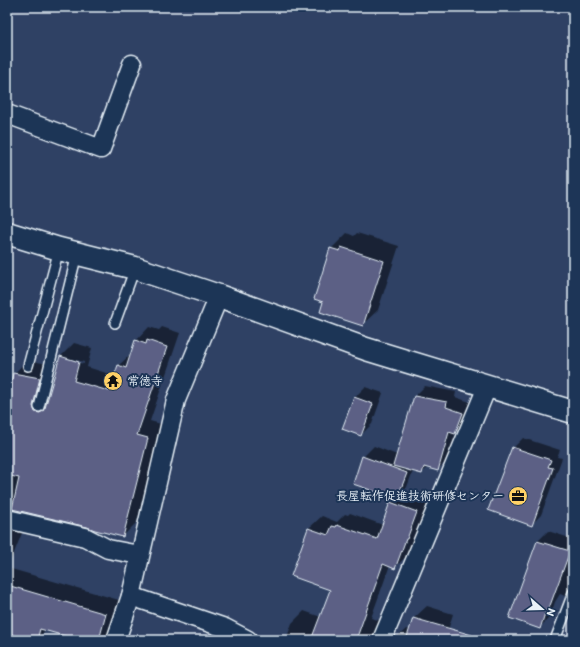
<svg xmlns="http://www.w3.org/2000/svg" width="580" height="647" viewBox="0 0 580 647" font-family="Itim,'Klee One',sans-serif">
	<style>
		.shadow { fill: #0007; fill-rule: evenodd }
		.building { fill: #5b6085; stroke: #e8f1f8 }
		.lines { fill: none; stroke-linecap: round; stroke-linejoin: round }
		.service-casing { stroke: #e8f1f8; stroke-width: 12 }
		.minor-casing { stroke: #e8f1f8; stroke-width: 21 }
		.secondary-casing { stroke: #e8f1f8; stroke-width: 25 }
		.service { stroke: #1d3557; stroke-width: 9 }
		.minor { stroke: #1d3557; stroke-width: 18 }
		.secondary { stroke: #1d3557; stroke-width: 22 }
		.labels { text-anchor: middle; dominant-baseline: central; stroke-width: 4; stroke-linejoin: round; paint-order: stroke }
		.poi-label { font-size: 12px; font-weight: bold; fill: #e8f1f8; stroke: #1d3557; text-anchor: start }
	</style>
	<rect width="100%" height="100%" fill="#2f4164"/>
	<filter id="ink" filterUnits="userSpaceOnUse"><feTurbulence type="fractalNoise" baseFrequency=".025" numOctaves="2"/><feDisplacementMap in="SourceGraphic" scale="8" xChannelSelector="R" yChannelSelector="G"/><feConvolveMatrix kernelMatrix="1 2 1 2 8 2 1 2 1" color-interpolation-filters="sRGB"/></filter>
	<g filter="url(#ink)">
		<g class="shadow">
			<polygon points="347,233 354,236 357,233 399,246 378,310 362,325 324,301 331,249"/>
			<path d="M149 327 159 330 162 327 180 333 150 421 161 424 137 522 123 536 88 526 10 508 14 514 28 518 8 568 119 600 108 640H79L47 629 36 640 7 632V393L10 394 14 374 27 360 53 365 46 394 49 397 60 357 74 343 92 348 87 367 116 376 119 365 132 353 136 341ZM68 358 84 362V364L68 360Z"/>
			<polygon points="425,386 456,392 455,397 473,403 465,422 456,432 448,460 437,470 428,467 422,473 413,471 407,487 404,491 429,500 408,555 395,567 390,565 371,618 385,622 390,637 396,638 406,629 410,630 414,618 427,606 453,614 445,640 286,640 292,623 304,611 321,617 331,589 309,528 322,516 337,522 345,514 348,515 350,513 383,525 391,503 396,498 363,457 374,446 397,455 415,396"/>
			<polygon points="365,387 383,393 372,424 361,435 354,398"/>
			<polygon points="523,438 560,450 557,457 562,458 541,515 531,525 513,448"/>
			<polygon points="548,531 573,539 573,588 565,596 560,594 555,602 550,617 539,628 510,617 538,541"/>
		</g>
		<g class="building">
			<polygon points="341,247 384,261 363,326 320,312 323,302 314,299 330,248 340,251"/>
			<polygon points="135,340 146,344 147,340 167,347 137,435 148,438 123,537 95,530 87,527 12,509 19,478 7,475 7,404 13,373 40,378 33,406 35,412 40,413 45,408 60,356 79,362 74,381 109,391 118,365 126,368"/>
			<polygon points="414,396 447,402 446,407 463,413 455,434 449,432 438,471 424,467 422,474 393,466"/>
			<polygon points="354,397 373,404 361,436 342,429"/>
			<polygon points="512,447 551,460 548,467 553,468 532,526 488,510"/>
			<polygon points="362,456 407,473 397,499 353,484"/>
			<polygon points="390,502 417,512 407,539 406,539 395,569 383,564 356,640 311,640 330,590 291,576 308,528 328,535 332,526 336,527 337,525 377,539"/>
			<polygon points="537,541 570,551 548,611 546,610 540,629 509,618"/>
			<polygon points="7,585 106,614 99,640 79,640 40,629 37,640 32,640 7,633"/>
			<polygon points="413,618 472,635 471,640 406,640"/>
		</g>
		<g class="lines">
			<g class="service-casing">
				<g id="service">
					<polyline points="115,323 135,268"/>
					<polyline points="28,366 59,249"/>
					<polyline points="39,407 77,254"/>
					<polyline points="555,640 573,593"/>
				</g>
			</g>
			<g class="minor-casing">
				<g id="minor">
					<polyline points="7,114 101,149 132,64"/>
					<polyline points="7,519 85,537 108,549 139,555"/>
					<polyline points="131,596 225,628 248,640"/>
					<polyline points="116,640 131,596 176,400 219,296"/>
					<polyline points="382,640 487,387"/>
				</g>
			</g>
			<g class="secondary-casing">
				<polyline id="secondary" points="7,233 59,249 135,268 219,296 366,349 573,412"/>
			</g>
			<use href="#service" class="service"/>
			<use href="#minor" class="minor"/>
			<use href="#secondary" class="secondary"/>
		</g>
	</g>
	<defs>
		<g id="temple-disc" transform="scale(1)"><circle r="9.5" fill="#ffd166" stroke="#1d3557"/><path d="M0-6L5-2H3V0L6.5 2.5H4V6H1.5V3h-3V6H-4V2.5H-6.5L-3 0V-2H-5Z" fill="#111"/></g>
		<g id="office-disc" transform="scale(1)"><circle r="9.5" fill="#ffd166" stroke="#1d3557"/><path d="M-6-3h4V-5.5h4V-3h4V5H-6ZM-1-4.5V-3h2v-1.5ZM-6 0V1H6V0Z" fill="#111"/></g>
	</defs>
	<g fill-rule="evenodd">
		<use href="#temple-disc" x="113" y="381"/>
		<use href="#office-disc" x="518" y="496"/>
	</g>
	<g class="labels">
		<g class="poi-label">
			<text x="127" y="381">常徳寺</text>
			<text x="504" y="496" text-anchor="end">長屋転作促進技術研修センター</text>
		</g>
	</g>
	<rect width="580" height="647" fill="none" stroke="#1d3557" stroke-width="24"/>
	<rect x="12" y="12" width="556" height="623" fill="none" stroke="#e8f1f8" stroke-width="1.5" filter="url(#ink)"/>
	<g transform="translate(542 609) rotate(110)" stroke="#1d3557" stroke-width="3" paint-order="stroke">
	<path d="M0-3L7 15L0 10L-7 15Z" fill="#e8f1f8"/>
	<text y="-6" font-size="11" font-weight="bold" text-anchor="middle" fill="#e8f1f8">N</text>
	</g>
</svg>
